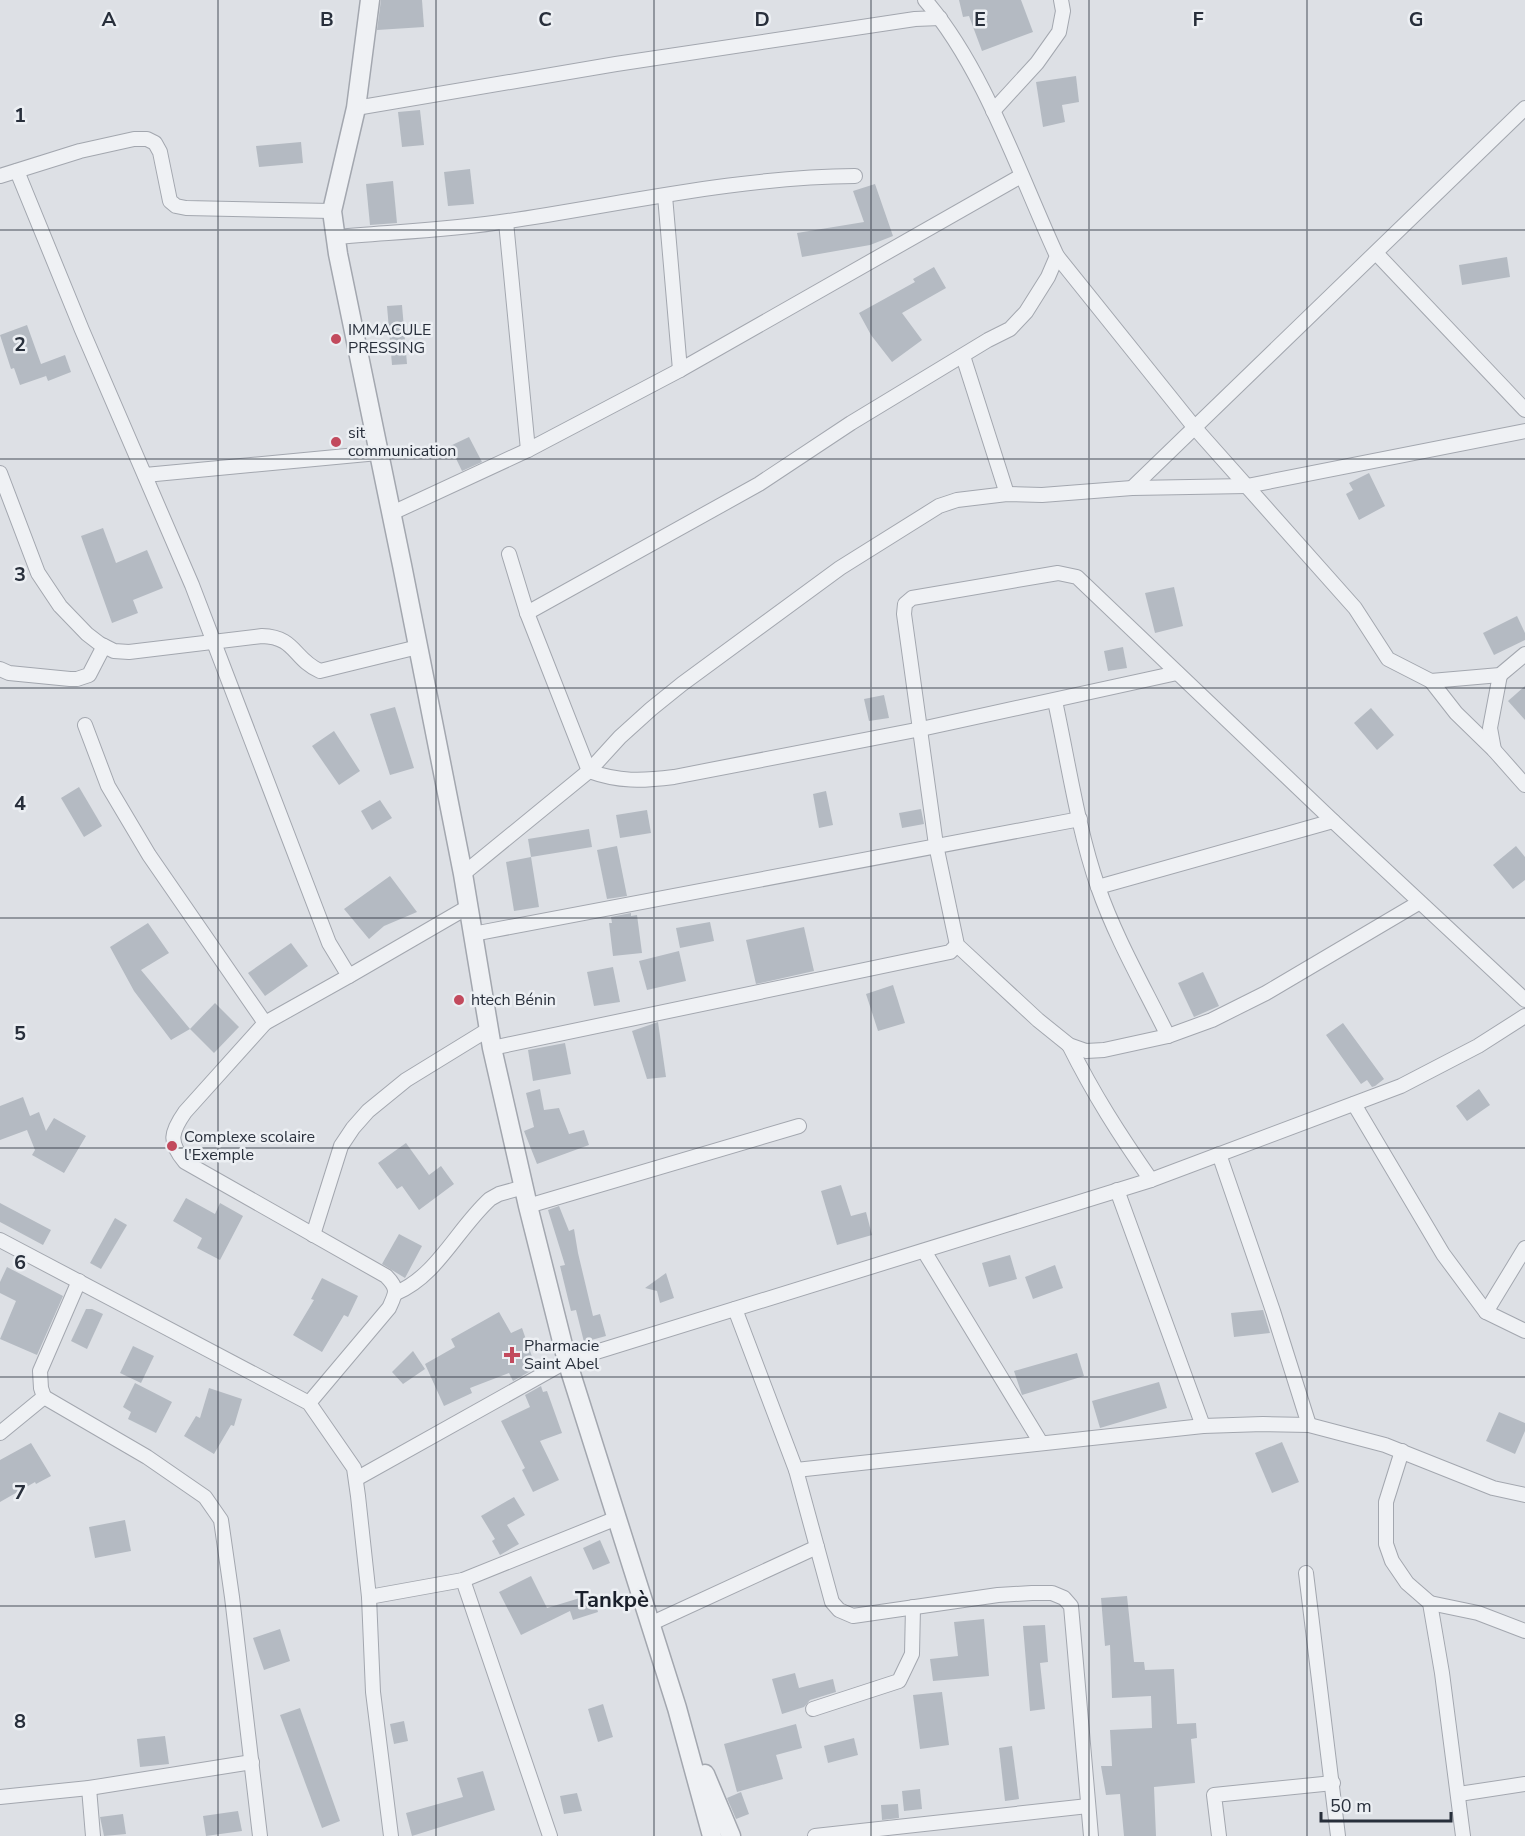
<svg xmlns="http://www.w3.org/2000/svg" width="1525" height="1836" viewBox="0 0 1525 1836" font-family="'Nunito Sans',sans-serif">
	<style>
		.building { fill: #b4bac2 }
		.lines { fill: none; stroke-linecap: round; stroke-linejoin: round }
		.minor-casing { stroke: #a3a7af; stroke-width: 16 }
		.tertiary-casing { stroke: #a3a7af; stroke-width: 21 }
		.minor { stroke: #eff1f4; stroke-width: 14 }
		.tertiary { stroke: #eff1f4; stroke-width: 18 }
		.grid { fill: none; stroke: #282f3b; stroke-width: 1.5; stroke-opacity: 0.55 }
		.poi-dot { fill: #c24a5d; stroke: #eceff3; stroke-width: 2 }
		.labels { text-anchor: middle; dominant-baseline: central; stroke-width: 5; stroke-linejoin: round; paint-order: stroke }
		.poi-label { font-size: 16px; fill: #282f3b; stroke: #eceff3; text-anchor: start }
		.district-label { font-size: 22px; font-weight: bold; fill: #1a202b; stroke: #eceff3 }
		.grid-label { font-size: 20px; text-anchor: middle; font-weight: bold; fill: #282f3b; stroke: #eceff3; stroke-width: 5; stroke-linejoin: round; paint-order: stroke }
	</style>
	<rect width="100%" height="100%" fill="#dde0e5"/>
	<g class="building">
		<polygon points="381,0 422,0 424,27 377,30"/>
		<polygon points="959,0 1021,0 1033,32 982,51 969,16 963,17"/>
		<polygon points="1076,76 1079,102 1062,105 1065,122 1043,127 1036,82"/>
		<polygon points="420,110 424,145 402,147 398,112"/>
		<polygon points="301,142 303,163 259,167 256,146"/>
		<polygon points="470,169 474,204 448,206 444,172"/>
		<polygon points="393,181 397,223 370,225 366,184"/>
		<polygon points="875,184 893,236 870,245 802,257 797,233 864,222 853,191"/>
		<polygon points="1507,257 1510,277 1462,285 1459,265"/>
		<polygon points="934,267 946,288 902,313 922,340 892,362 871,335 859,313 915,282 913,279"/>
		<polygon points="402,305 407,364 392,365 387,306"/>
		<polygon points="27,325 41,364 65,355 71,372 48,381 45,373 46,376 20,385 14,368 11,369 0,335"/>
		<polygon points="469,437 482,462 462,471 450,446"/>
		<polygon points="1369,473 1385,506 1359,520 1346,494 1353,490 1349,483"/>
		<polygon points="103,528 116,563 147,550 163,588 133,600 138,613 112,623 81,536"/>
		<polygon points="1174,587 1183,626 1155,633 1145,593"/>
		<polygon points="1517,616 1525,633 1525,640 1494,655 1483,633"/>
		<polygon points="1123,647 1127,668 1108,671 1104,651"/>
		<polygon points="1525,686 1525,720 1508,701"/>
		<polygon points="884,695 889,718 869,721 864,699"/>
		<polygon points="395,707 414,768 390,775 370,714"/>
		<polygon points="1371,708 1394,735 1377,750 1354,723"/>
		<polygon points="334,731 360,771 339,785 312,746"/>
		<polygon points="79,787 102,826 84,837 61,798"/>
		<polygon points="826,791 833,825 819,828 813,794"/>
		<polygon points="380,800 392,818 372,830 361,811"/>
		<polygon points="921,809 924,824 902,828 899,813"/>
		<polygon points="647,810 651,833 620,838 616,815"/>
		<polygon points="589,829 592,847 531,857 528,839"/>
		<polygon points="617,846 627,896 607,899 597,850"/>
		<polygon points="1516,846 1525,857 1525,880 1513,889 1493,865"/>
		<polygon points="531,857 539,907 514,911 506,862"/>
		<polygon points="390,876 417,912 384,926 369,939 344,909"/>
		<polygon points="631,913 631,916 637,915 642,953 613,956 609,923 612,923 611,917"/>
		<polygon points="710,922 714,941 680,948 676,928"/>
		<polygon points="148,923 169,953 141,970 190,1029 171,1040 134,991 110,947"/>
		<polygon points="804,927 814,971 756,984 746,940"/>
		<polygon points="291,943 308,966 265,996 248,973"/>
		<polygon points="679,951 686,981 647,990 639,961"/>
		<polygon points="613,967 620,1002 594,1006 587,972"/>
		<polygon points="1203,972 1219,1006 1194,1017 1178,983"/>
		<polygon points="893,985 905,1023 878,1031 866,994"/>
		<polygon points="215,1003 239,1027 214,1053 190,1029"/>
		<polygon points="658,1022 666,1077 647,1079 632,1031"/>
		<polygon points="1343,1023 1384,1079 1375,1086 1372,1087 1367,1080 1361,1084 1326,1035"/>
		<polygon points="565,1043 571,1074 533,1081 528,1050"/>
		<polygon points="540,1089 544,1110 559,1108 569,1134 584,1130 589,1145 537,1164 524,1131 534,1127 526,1093"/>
		<polygon points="1479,1089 1490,1105 1467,1121 1456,1106"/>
		<polygon points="23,1097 30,1116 39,1112 46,1131 54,1118 86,1136 64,1173 32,1155 35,1150 27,1130 0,1140 0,1106"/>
		<polygon points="406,1143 429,1175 441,1166 454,1184 419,1210 402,1186 397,1189 378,1163"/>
		<polygon points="841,1185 851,1216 866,1212 872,1235 837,1245 821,1191"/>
		<polygon points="186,1198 215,1214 220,1203 243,1216 220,1260 197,1248 202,1238 173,1221"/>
		<polygon points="0,1203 51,1230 43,1245 0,1222"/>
		<polygon points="559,1206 569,1231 574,1229 578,1253 593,1316 600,1314 606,1336 584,1342 576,1310 571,1311 560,1266 565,1265 548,1210"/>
		<polygon points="115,1218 127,1225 101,1269 90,1263"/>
		<polygon points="399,1234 422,1246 405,1278 382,1264"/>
		<polygon points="1010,1255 1017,1279 989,1287 982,1263"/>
		<polygon points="1055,1265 1063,1288 1033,1299 1025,1277"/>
		<polygon points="7,1267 63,1296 37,1355 0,1339 16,1301 0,1293 0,1282"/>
		<polygon points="666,1273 674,1298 660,1303 657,1291 645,1288"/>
		<polygon points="322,1278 358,1296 348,1317 344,1315 322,1352 293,1335 314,1300 311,1299"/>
		<polygon points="86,1309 92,1309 103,1314 87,1349 71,1341"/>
		<polygon points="1263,1310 1270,1333 1234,1337 1231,1313"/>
		<polygon points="499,1312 511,1333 522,1328 536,1368 513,1381 509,1373 470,1388 472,1393 444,1406 425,1364 455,1347 451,1339"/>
		<polygon points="133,1346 154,1356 141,1383 120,1373"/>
		<polygon points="413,1351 425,1369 403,1384 392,1372"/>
		<polygon points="1077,1353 1084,1376 1022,1395 1014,1371"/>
		<polygon points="1159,1382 1167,1408 1100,1428 1092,1401"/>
		<polygon points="135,1383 172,1402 156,1433 128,1419 131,1412 123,1407"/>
		<polygon points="541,1386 543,1392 547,1391 562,1433 540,1441 559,1480 533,1492 522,1470 525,1468 501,1421 530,1407 525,1395"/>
		<polygon points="209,1388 242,1399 234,1426 231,1425 214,1454 184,1436 196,1416 200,1418"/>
		<polygon points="1499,1412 1525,1423 1525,1431 1515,1454 1486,1441"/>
		<polygon points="1282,1442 1299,1482 1272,1493 1255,1453"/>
		<polygon points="31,1443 51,1476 36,1484 35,1482 0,1502 0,1460"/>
		<polygon points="514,1497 525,1515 507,1525 519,1544 500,1555 492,1541 495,1539 481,1516"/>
		<polygon points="125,1520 131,1551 95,1558 89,1527"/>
		<polygon points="600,1540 610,1563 593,1570 583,1548"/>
		<polygon points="531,1576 547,1608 593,1594 598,1612 573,1620 570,1611 521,1635 499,1592"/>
		<polygon points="1127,1596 1134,1662 1144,1662 1145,1670 1174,1669 1177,1724 1196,1723 1197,1738 1191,1739 1195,1783 1154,1787 1156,1836 1124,1836 1120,1794 1106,1795 1101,1766 1112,1766 1110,1730 1152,1728 1151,1696 1112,1698 1110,1645 1105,1646 1101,1598"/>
		<polygon points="984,1619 989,1676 933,1681 930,1659 958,1656 954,1622"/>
		<polygon points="1045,1625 1048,1662 1040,1663 1045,1709 1030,1711 1023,1626"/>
		<polygon points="280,1629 290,1661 264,1670 253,1638"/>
		<polygon points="795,1673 799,1688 833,1679 836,1692 810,1700 804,1707 782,1714 772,1679"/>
		<polygon points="942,1692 949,1745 920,1749 913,1695"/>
		<polygon points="603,1704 613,1737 598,1742 588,1709"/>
		<polygon points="300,1708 340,1821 322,1828 280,1715"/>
		<polygon points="404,1721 408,1741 394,1744 390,1724"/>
		<polygon points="796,1724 802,1748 776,1755 783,1779 737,1792 724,1744"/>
		<polygon points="165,1736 169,1764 140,1767 137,1739"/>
		<polygon points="854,1738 858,1755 828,1763 824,1746"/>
		<polygon points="1012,1746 1019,1799 1005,1801 999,1748"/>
		<polygon points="483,1771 495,1810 412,1836 406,1813 463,1797 457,1778"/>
		<polygon points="920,1789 922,1809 904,1811 902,1791"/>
		<polygon points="741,1792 749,1814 736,1819 727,1798"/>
		<polygon points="577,1793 582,1811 564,1814 560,1796"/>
		<polygon points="898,1804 899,1818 882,1820 881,1805"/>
		<polygon points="238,1811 242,1831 206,1836 203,1816"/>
		<polygon points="123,1814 126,1834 104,1836 100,1817"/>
	</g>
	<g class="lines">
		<g class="minor-casing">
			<g id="minor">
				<polyline points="356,108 616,64 915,19 940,18"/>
				<polyline points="993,111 1037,63 1059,32 1063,11 1061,0"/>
				<polyline points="17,171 82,330 192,585 329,943 349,976 468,907"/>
				<polyline points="0,176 80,151 134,139 147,139 155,143 160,152 170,201 176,206 186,208 332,211"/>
				<polyline points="665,196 680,370"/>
				<polyline points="506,222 528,450"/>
				<path d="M336 237C393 232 451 230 508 221 622 204 738 177 855 176"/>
				<polyline points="1376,253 1525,410"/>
				<polyline points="1057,256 1195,428 1355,608 1388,659 1431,681 1456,713 1494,750 1525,785"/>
				<polyline points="963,356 1007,494"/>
				<path d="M0 473 38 573 60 606 87 634 100 644 114 651 129 652 262 636C296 637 293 659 320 671L418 647"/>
				<polyline points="145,475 378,453"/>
				<polyline points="1132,488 1525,108"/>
				<polyline points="392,513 528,450 680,370 1021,176"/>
				<path d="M509 554 527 613 589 771C619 782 642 781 674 777L921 729 1177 673"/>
				<path d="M527 613 759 484 851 423 988 340 1010 329 1026 312 1048 277 1057 256C1019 174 984 68 925 0"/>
				<polyline points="0,669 9,673 70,679 77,679 89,675 104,646"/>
				<polyline points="1431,681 1500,675 1525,654"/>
				<path d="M1055 701C1068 761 1078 830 1098 887 1116 939 1144 987 1168 1036"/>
				<polyline points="85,725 108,786 149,855 265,1023 349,976"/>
				<polyline points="1494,750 1490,728 1500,675"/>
				<polyline points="463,874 589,771 620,737 651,709 682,684 840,568 939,506 957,500 1007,494 1042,495 1132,488 1247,486 1525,431"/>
				<polyline points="1098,887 1333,821"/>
				<polyline points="1420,902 1266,993 1212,1020 1168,1036 1104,1050 1086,1051 1069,1045 1038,1020 957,945 936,845 904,614 905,604 912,598 1058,573 1077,577 1333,821 1525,1000"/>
				<polyline points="473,934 1080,819"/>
				<path d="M265 1023 185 1112C171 1132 168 1142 185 1162L386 1276C399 1289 396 1293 389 1308L309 1403"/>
				<path d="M1069 1045C1094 1095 1119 1134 1151 1180"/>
				<polyline points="492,1048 950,952 957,945"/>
				<polyline points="1354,1104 1443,1254 1486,1312 1525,1331"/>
				<polyline points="1219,1154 1273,1311 1309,1425"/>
				<polyline points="1117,1190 1203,1426"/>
				<polyline points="528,1206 799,1126"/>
				<polyline points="313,1235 341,1146 353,1128 368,1111 406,1080 489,1029"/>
				<polyline points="0,1240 309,1403 354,1468 358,1496 369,1597"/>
				<polyline points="924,1251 1041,1443"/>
				<path d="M396 1293C437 1276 457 1229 490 1199L499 1194 524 1187"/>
				<polyline points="735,1309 796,1470 832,1602 839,1610 853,1616 998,1595 1032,1593 1052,1593 1064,1598 1071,1606 1091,1836"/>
				<polyline points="1486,1312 1525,1248"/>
				<polyline points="44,1397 147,1457 205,1497 221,1520 232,1597 260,1836"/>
				<polyline points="0,1433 44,1397 41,1388 40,1371 79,1281"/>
				<polyline points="1402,1451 1386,1502 1386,1544 1392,1561 1407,1583 1430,1603 1442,1673 1463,1836"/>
				<polyline points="796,1470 1203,1426 1263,1424 1309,1425 1385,1445 1493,1488 1525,1495"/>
				<polyline points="356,1479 567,1361 1151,1180 1401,1086 1478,1046 1525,1016"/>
				<polyline points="1306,1573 1338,1836"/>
				<polyline points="463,1580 550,1836"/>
				<polyline points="1430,1603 1478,1613 1525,1631"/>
				<polyline points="650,1624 817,1547"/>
				<polyline points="813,1709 899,1681 912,1654 913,1607"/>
				<polyline points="89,1788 93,1836"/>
				<polyline points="1459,1794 1525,1784"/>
				<polyline points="0,1797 89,1788 252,1762"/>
				<polyline points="391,1836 373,1692 369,1597 463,1580 617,1518"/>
				<polyline points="815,1836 1088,1806"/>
				<polyline points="1219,1836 1214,1795 1333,1783"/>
			</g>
		</g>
		<g class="tertiary-casing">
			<g id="tertiary">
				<polyline points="370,0 356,108 332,211 338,254 402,565 463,874 492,1048 528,1206 567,1361 677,1708 712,1836"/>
				<polyline points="705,1774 731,1836"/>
			</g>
		</g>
		<use href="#minor" class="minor"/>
		<use href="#tertiary" class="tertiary"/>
	</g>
	<path class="grid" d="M218 0V1836M436 0V1836M654 0V1836M871 0V1836M1089 0V1836M1307 0V1836M0 230H1525M0 459H1525M0 688H1525M0 918H1525M0 1148H1525M0 1377H1525M0 1606H1525"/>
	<g class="poi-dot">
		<circle cx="336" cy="339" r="6"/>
		<circle cx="336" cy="442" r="6"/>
		<circle cx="459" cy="1000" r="6"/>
		<circle cx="172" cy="1146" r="6"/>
		<path d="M509 1346h6v6h6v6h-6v6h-6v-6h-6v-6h6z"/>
	</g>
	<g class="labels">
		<g class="poi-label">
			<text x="348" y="330">IMMACULE<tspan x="348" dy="18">PRESSING</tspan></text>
			<text x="348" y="433">sit<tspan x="348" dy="18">communication</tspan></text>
			<text x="471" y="1000">htech Bénin</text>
			<text x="184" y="1137">Complexe scolaire<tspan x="184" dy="18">l'Exemple</tspan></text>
			<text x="524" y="1346">Pharmacie<tspan x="524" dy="18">Saint Abel</tspan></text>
		</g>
		<g class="district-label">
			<text x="612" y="1600">Tankpè</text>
		</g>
	</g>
	<g class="grid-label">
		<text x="109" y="26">A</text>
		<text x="327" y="26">B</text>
		<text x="545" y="26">C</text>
		<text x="762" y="26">D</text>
		<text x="980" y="26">E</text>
		<text x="1198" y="26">F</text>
		<text x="1416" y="26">G</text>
		<text x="20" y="122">1</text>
		<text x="20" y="351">2</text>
		<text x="20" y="581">3</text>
		<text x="20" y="810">4</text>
		<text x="20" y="1040">5</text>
		<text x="20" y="1269">6</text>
		<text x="20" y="1499">7</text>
		<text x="20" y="1728">8</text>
	</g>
	<path d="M1321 1812v9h130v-9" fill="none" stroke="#282f3b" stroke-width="3"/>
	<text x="1330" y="1812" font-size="18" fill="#282f3b" stroke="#eceff3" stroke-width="4.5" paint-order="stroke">50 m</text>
</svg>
